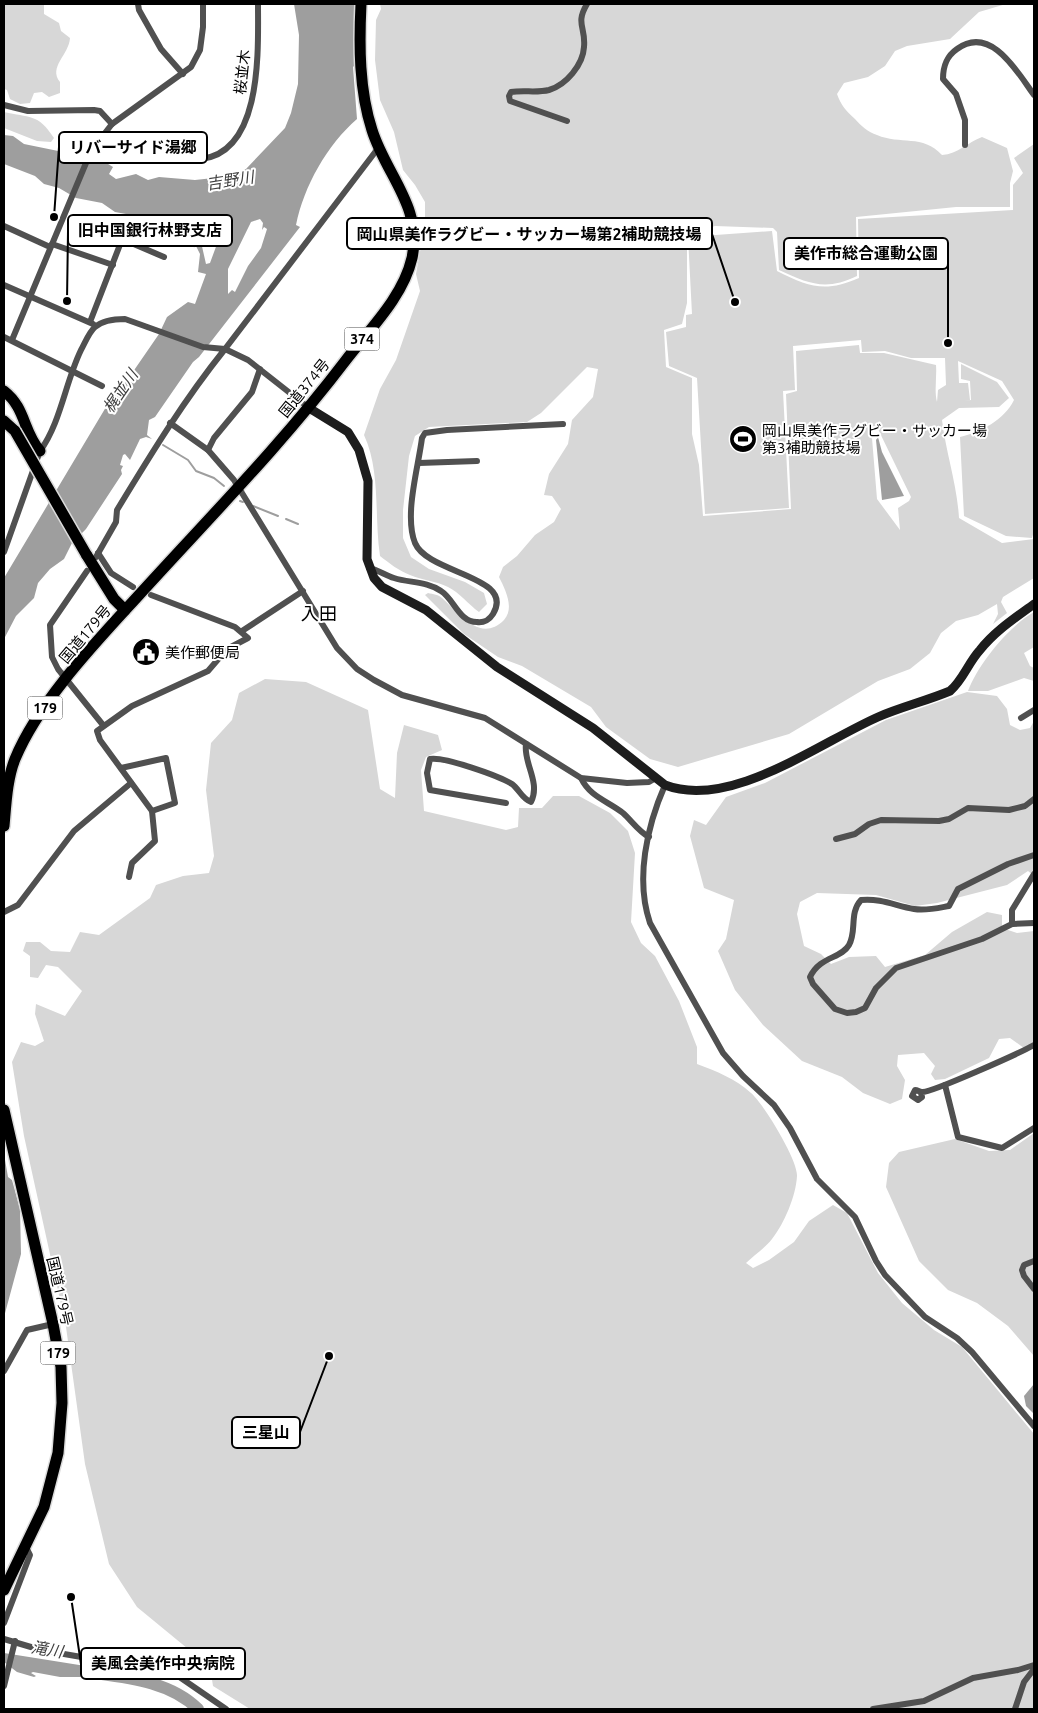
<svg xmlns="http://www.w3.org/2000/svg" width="1038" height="1713" viewBox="0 0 1038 1713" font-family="Ubuntu,'Noto Sans JP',sans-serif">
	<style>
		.green { fill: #d7d7d7; fill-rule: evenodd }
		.water { fill: #9e9e9e; fill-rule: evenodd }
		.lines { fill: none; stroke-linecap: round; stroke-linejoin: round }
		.stream { stroke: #9e9e9e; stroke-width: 2 }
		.river { stroke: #9e9e9e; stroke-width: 12 }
		.highway-casing { stroke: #dbdbdb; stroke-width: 14 }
		.street { stroke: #505050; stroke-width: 6 }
		.secondary { stroke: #1d1d1d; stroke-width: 9 }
		.highway { stroke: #000; stroke-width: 11 }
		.highway-bridge-casing { stroke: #dbdbdb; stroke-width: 14; stroke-linecap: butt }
		.highway-bridge { stroke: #000; stroke-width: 11 }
		.labels { text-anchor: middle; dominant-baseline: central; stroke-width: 4; stroke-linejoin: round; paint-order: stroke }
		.shield { fill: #fff; stroke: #4c4c4c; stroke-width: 1 }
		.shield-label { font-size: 14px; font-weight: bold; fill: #000 }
		.street-label { font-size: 15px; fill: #000; stroke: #fff }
		.poi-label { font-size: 15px; fill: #000; stroke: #fff; text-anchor: start }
		.water-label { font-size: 16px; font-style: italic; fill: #3f3f3f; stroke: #fff }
		.quarter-label { font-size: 18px; fill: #000; stroke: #fff }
		.leader { fill: none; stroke: #000; stroke-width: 2 }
		.callout-dot { fill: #000; stroke: #fff; stroke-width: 2 }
		.callout { fill: #fff; stroke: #000; stroke-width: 2 }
		.callout-label { font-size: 16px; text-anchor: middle; font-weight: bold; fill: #000 }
	</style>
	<rect width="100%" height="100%" fill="#fff"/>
	<g class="green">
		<path d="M4 4H44V14L59 23 61 31 70 38C69 55 48 67 60 82V93L49 97 42 92 34 93 30 103 20 104 10 99 7 90 4 89Z"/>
		<path d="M380 4H1006L979 12 950 39 907 46 895 51 885 66 868 77 844 83 837 94C841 105 846 111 855 119 861 126 868 132 877 135 900 145 923 134 942 155 958 154 968 142 982 137L1007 148 1013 171 1010 183V207H956L856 217 857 276C826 291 809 284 779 270L777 232 773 228 715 226 687 235V303L682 324 664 330 666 367 692 378V434L699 465 703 516 791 509 786 394 797 391 796 351 859 345 860 353H884L936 365C937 378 934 390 937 402L938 390 946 385 945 358H911L885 351 862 352 861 340 793 346 795 390 783 391 789 508 705 514 697 378 669 366 666 332 686 327V315L692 314 688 237 772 231 777 271C809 287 825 293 859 278L858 219 1013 210V185L1023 173 1014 158 1034 144V531L1032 538 1006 536 964 516 960 437C981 432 1004 420 1014 400L1002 381 958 361 959 383H968L970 400 963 401 971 400 970 381 961 379V364L997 382 1009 398 999 407 959 408 942 420C946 453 957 484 959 518L1002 543 1034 539V578L1003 597 1001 602 1007 613 993 624 998 614 997 604 978 615 956 621 941 633 930 653 910 669 878 681 789 734 678 767 650 759 606 727 591 707 522 666 498 657 464 634 425 595 428 593C433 594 439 595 442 598 458 612 480 644 504 620 515 608 505 589 499 577L503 567 517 556 535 535 554 522 561 509 552 496 544 495 549 474 568 444 572 420 593 397 598 369 587 367 541 413 527 422 429 427 415 436 409 456 403 510V538L411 557 429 569 465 582 484 593 487 604 479 612C468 604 460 593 448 587 436 581 422 580 410 575 399 571 389 563 380 556 374 516 381 472 364 435L380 389 396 360 420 291 416 274 425 224V202L415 185 403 170 394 132 380 100 375 60 376 20 381 9ZM871 426 877 427 911 497 909 501 898 508 900 530 877 499Z"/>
		<path d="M4 112C29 118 38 113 54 138L51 142 37 141 4 128Z"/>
		<path d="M1034 612V647L1024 653 1030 666 1034 668V681L1024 678 988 691H968C978 664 1009 626 1034 612Z"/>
		<path d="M265 679 306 682 368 710 380 789 395 798 397 753 404 725 438 735 442 750 426 757 421 770 424 811 506 830 518 827 519 808H542L553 796H579L610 813 628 831 635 853 631 922 641 943 655 956 679 1001 697 1047V1064C716 1071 736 1079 751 1093 763 1103 798 1160 797 1176 796 1196 784 1224 772 1239 765 1248 754 1255 746 1263L753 1268 769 1260 794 1242 809 1221 833 1205 847 1213 878 1273 902 1303 934 1330 962 1347 1034 1434V1709H250L213 1686 210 1667 137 1607 109 1564 85 1464 66 1327 24 1136 12 1062 21 1042 35 1046 44 1041 35 1014 36 1004 65 1016 82 991 58 967 46 965 38 978 30 977V956L23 951 26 942H40L51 951 70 952 80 932 99 935 150 898 156 885 183 876 209 873 214 856 206 790 211 743 232 720 239 693Z"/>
		<polygon points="967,692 997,696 1007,709 1010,725 1020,730 1030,728 1034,721 1034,876 1028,871 1007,885 937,903 915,906 876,895 817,893 800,902 797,914 804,946 821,954 831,964 849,957 876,956 885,967 925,955 952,932 987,912 1002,915 1002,928 1017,933 1034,931 1034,1042 1024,1048 1010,1038 999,1039 989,1058 945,1079 935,1080 931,1074 935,1066 924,1053 898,1055 897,1066 905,1080 902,1099 890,1104 863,1093 842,1077 802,1061 763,1025 735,990 718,951 726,939 734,900 704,888 690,836 694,820 706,825 726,797 765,783 886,720"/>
		<polygon points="1034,1133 1034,1356 1008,1326 977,1303 948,1290 919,1261 886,1187 889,1163 899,1152 955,1139 989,1151 1010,1150"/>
	</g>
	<g class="water">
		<path d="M294 4H354V66L353 67 357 119C327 145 304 186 296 225L300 227 199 357 193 362 155 417 149 420 147 435 152 439 146 437 140 439 130 460 125 454 123 455 120 465 123 466 121 470 122 474 86 529 72 543 64 559 50 569 38 583 34 598 16 616 4 639V578L112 397 128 379 159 334 167 317 188 302 195 304 206 274 198 272 200 254 195 244 194 248 193 238C182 228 140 215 127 216L126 214 115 212 102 203 76 198 59 188 44 184 35 176 4 164V135L13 136 24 144 68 153 72 150 100 159 113 167 109 174 116 179 136 174 148 180 159 177 195 180 232 176 246 169 285 128 291 113 298 84 299 35ZM260 219 263 223 262 230 264 227 267 229 261 248 248 266 235 292 232 290 228 294V269L251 222ZM228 225 229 227 217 244 210 263 206 264 201 242 197 238 198 227H203L208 237Z"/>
		<polygon points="878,437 882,452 904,496 882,500 876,440"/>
		<polygon points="4,1154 8,1177 12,1180 20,1209 21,1254 4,1317"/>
		<polygon points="1034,1384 1034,1414 1026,1406 1024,1396"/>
		<polygon points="4,1653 98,1668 95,1677 60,1677 33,1672 31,1673 36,1676 34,1677 17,1672 4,1662"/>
	</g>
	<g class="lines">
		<g class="stream">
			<polyline points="163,445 188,460 196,471 214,478 224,486"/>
			<polyline points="240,501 243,502"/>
			<polyline points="253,506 278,516"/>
			<polyline points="286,519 298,524"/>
		</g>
		<path class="river" d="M81 1671C120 1677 168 1679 198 1709"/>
		<g class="highway-casing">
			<g id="highway">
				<path d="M4 391C26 408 23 432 40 451"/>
				<polyline points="4,421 15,431"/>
				<polyline points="86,554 114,599 125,610"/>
				<path d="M4 826C6 804 7 779 15 759 39 701 97 641 139 595 209 518 283 443 346 360 370 329 403 297 412 258 423 207 386 175 372 130 359 90 359 45 361 4"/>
				<polyline points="4,1110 53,1324 61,1367 62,1403 58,1453 44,1507 4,1590"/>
			</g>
		</g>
		<g class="street">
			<polyline points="138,4 139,10 161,49 183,74"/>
			<polyline points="4,105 28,111 94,110 100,111 112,124"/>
			<path d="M567 121 510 101 509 96 511 92C524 90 537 93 549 90 566 85 583 65 584 47 586 27 575 24 587 4"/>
			<path d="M965 145V120L956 94 943 79C943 65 947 56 957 49 991 24 1018 73 1034 95"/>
			<path d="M93 146 102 150C132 153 171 163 201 159 263 152 258 49 258 4"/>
			<polyline points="4,226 50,247"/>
			<polyline points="122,239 164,257"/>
			<polyline points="52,244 113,265"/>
			<polyline points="4,285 93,324"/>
			<polyline points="90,322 128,224 166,234"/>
			<polyline points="4,337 102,386"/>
			<polyline points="12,340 91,151 112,124 191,67 200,50 203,27 203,4"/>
			<polyline points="309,408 248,360 225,349 379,147"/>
			<polyline points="170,423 208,450 234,480 337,648 357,669 374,680 402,695 485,718 581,778 627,783 649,782 656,778"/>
			<polyline points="208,450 214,438 252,392 260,369"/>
			<polyline points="419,463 477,461"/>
			<path d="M4 552 40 451C61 422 65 383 81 350 85 343 89 332 95 327 103 320 115 319 125 319L203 347 225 349C184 400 151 454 117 510L116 522 96 557"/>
			<polyline points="98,553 111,573 133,587"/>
			<path d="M369 568C378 570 385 575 394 578 409 583 427 581 441 591 454 599 459 622 477 622 484 623 490 619 493 614 516 576 428 574 415 543 404 515 418 469 422 438L425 433 447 430 563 424"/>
			<polyline points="87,571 50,625 52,657 58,669 103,725"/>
			<polyline points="242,631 303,591"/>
			<polyline points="1021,718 1034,710"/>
			<polyline points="121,768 166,758 175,803 152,811"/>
			<path d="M581 778C590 797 608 801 623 813 631 820 639 832 649 837"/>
			<path d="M665 785C647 826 635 879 650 923L723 1053 743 1076 774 1105 790 1128 817 1179 855 1217 876 1261 885 1275 925 1317 957 1338 972 1352 1034 1426"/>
			<path d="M506 803 430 790 427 773 430 759C443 756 499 776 512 784 519 789 522 799 531 802 541 782 523 763 526 744"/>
			<polyline points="836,839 855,834 869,824 881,820 939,821 949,819 968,808 1009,810 1025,806 1034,799"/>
			<path d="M1034 855 1008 864 958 889 949 906C938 908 926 911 914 909 896 906 881 898 861 900 849 913 857 931 849 945 841 959 820 956 810 977L813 984 835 1009 847 1013 856 1012 865 1008 876 988 896 968 982 939 1012 924 1034 923"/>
			<polyline points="129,877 132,863 155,841 152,811 100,740 97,731 132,706 208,671 227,649 248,638 235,627 151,595"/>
			<polyline points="4,912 18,905 74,831 131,783"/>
			<polyline points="1012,924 1012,910 1034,874"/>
			<polyline points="945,1085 958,1137 1002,1148 1034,1128"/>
			<path d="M921 1093 922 1097 918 1100 912 1096 915 1090C918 1090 919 1092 922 1092 931 1093 1022 1052 1034 1045"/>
			<polyline points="1034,1261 1024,1265 1022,1270 1024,1276 1034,1289"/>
			<polyline points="4,1371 27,1330 53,1324"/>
			<polyline points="4,1623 30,1555 26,1547"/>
			<polyline points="4,1639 41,1650 168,1672 178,1676 226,1709"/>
			<polyline points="4,1686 15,1641"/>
			<polyline points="873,1709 924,1701 973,1678 1018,1670 1034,1665"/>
			<polyline points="1015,1709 1024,1682 1034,1669"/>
		</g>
		<path class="secondary" d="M309 408 348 432 359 450 368 481 367 559 374 578 382 587 426 610 497 667 593 728 665 785C730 810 819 743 878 717 901 707 926 701 950 691 963 680 968 663 980 650 995 631 1015 618 1034 604"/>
		<use href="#highway" class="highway"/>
		<g class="highway-bridge-casing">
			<polyline id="highway-bridge" points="15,431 86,554"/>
		</g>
		<use href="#highway-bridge" class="highway-bridge"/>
	</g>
	<defs>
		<g id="stadium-disc" transform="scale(1.4375)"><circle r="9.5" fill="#000" stroke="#fff"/><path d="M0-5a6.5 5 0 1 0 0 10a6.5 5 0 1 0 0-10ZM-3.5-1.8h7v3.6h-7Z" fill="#fff"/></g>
		<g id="civic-disc" transform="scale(1.4375)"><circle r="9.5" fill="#000" stroke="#fff"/><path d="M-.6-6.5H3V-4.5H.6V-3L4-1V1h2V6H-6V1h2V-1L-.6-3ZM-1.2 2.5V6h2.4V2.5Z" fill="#fff"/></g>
	</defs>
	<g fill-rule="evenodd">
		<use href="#stadium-disc" x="743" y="439"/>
		<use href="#civic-disc" x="146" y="652"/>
	</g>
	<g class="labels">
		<g class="shield">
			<rect x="344.5" y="327.5" width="35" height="23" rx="4"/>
			<rect x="27.5" y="696.5" width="35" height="23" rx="4"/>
			<rect x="40.5" y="1341.5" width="35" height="23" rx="4"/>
		</g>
		<g class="shield-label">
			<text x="362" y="339">374</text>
			<text x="45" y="708">179</text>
			<text x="58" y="1353">179</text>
		</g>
		<g class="street-label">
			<text transform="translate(242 72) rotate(-84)">桜並木</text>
			<text transform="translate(304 388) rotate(-51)">国道374号</text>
			<text transform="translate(85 634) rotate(-50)">国道179号</text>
			<text transform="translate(60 1291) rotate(77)">国道179号</text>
		</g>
		<g class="poi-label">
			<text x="762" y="430">岡山県美作ラグビー・サッカー場<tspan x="762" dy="17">第3補助競技場</tspan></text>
			<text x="165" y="652">美作郵便局</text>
		</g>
		<g class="water-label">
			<text transform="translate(230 180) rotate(-9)">吉野川</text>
			<text transform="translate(120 391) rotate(-56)">梶並川</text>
			<text transform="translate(47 1649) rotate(9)">滝川</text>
		</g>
		<g class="quarter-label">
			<text x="319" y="613">入田</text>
		</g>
	</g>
	<path class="leader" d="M54 217L59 147M67 301L68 231M735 302L712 234M948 343L948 253M329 1356L300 1432M71 1597L81 1664"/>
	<g class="callout-dot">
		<circle cx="54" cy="217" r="5"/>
		<circle cx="67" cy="301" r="5"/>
		<circle cx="735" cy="302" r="5"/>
		<circle cx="948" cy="343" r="5"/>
		<circle cx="329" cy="1356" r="5"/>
		<circle cx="71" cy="1597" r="5"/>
	</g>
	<g class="callout">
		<rect x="59" y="132" width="148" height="31" rx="5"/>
		<rect x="68" y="215" width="164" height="31" rx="5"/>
		<rect x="347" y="218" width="365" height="31" rx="5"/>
		<rect x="784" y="238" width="164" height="31" rx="5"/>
		<rect x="232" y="1417" width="68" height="31" rx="5"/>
		<rect x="81" y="1648" width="164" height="31" rx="5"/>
	</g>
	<g class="callout-label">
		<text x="133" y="153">リバーサイド湯郷</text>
		<text x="150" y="236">旧中国銀行林野支店</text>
		<text x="529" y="240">岡山県美作ラグビー・サッカー場第2補助競技場</text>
		<text x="866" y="259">美作市総合運動公園</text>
		<text x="266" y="1438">三星山</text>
		<text x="163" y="1669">美風会美作中央病院</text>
	</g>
	<rect width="1038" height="1713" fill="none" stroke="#000000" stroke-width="10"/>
</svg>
